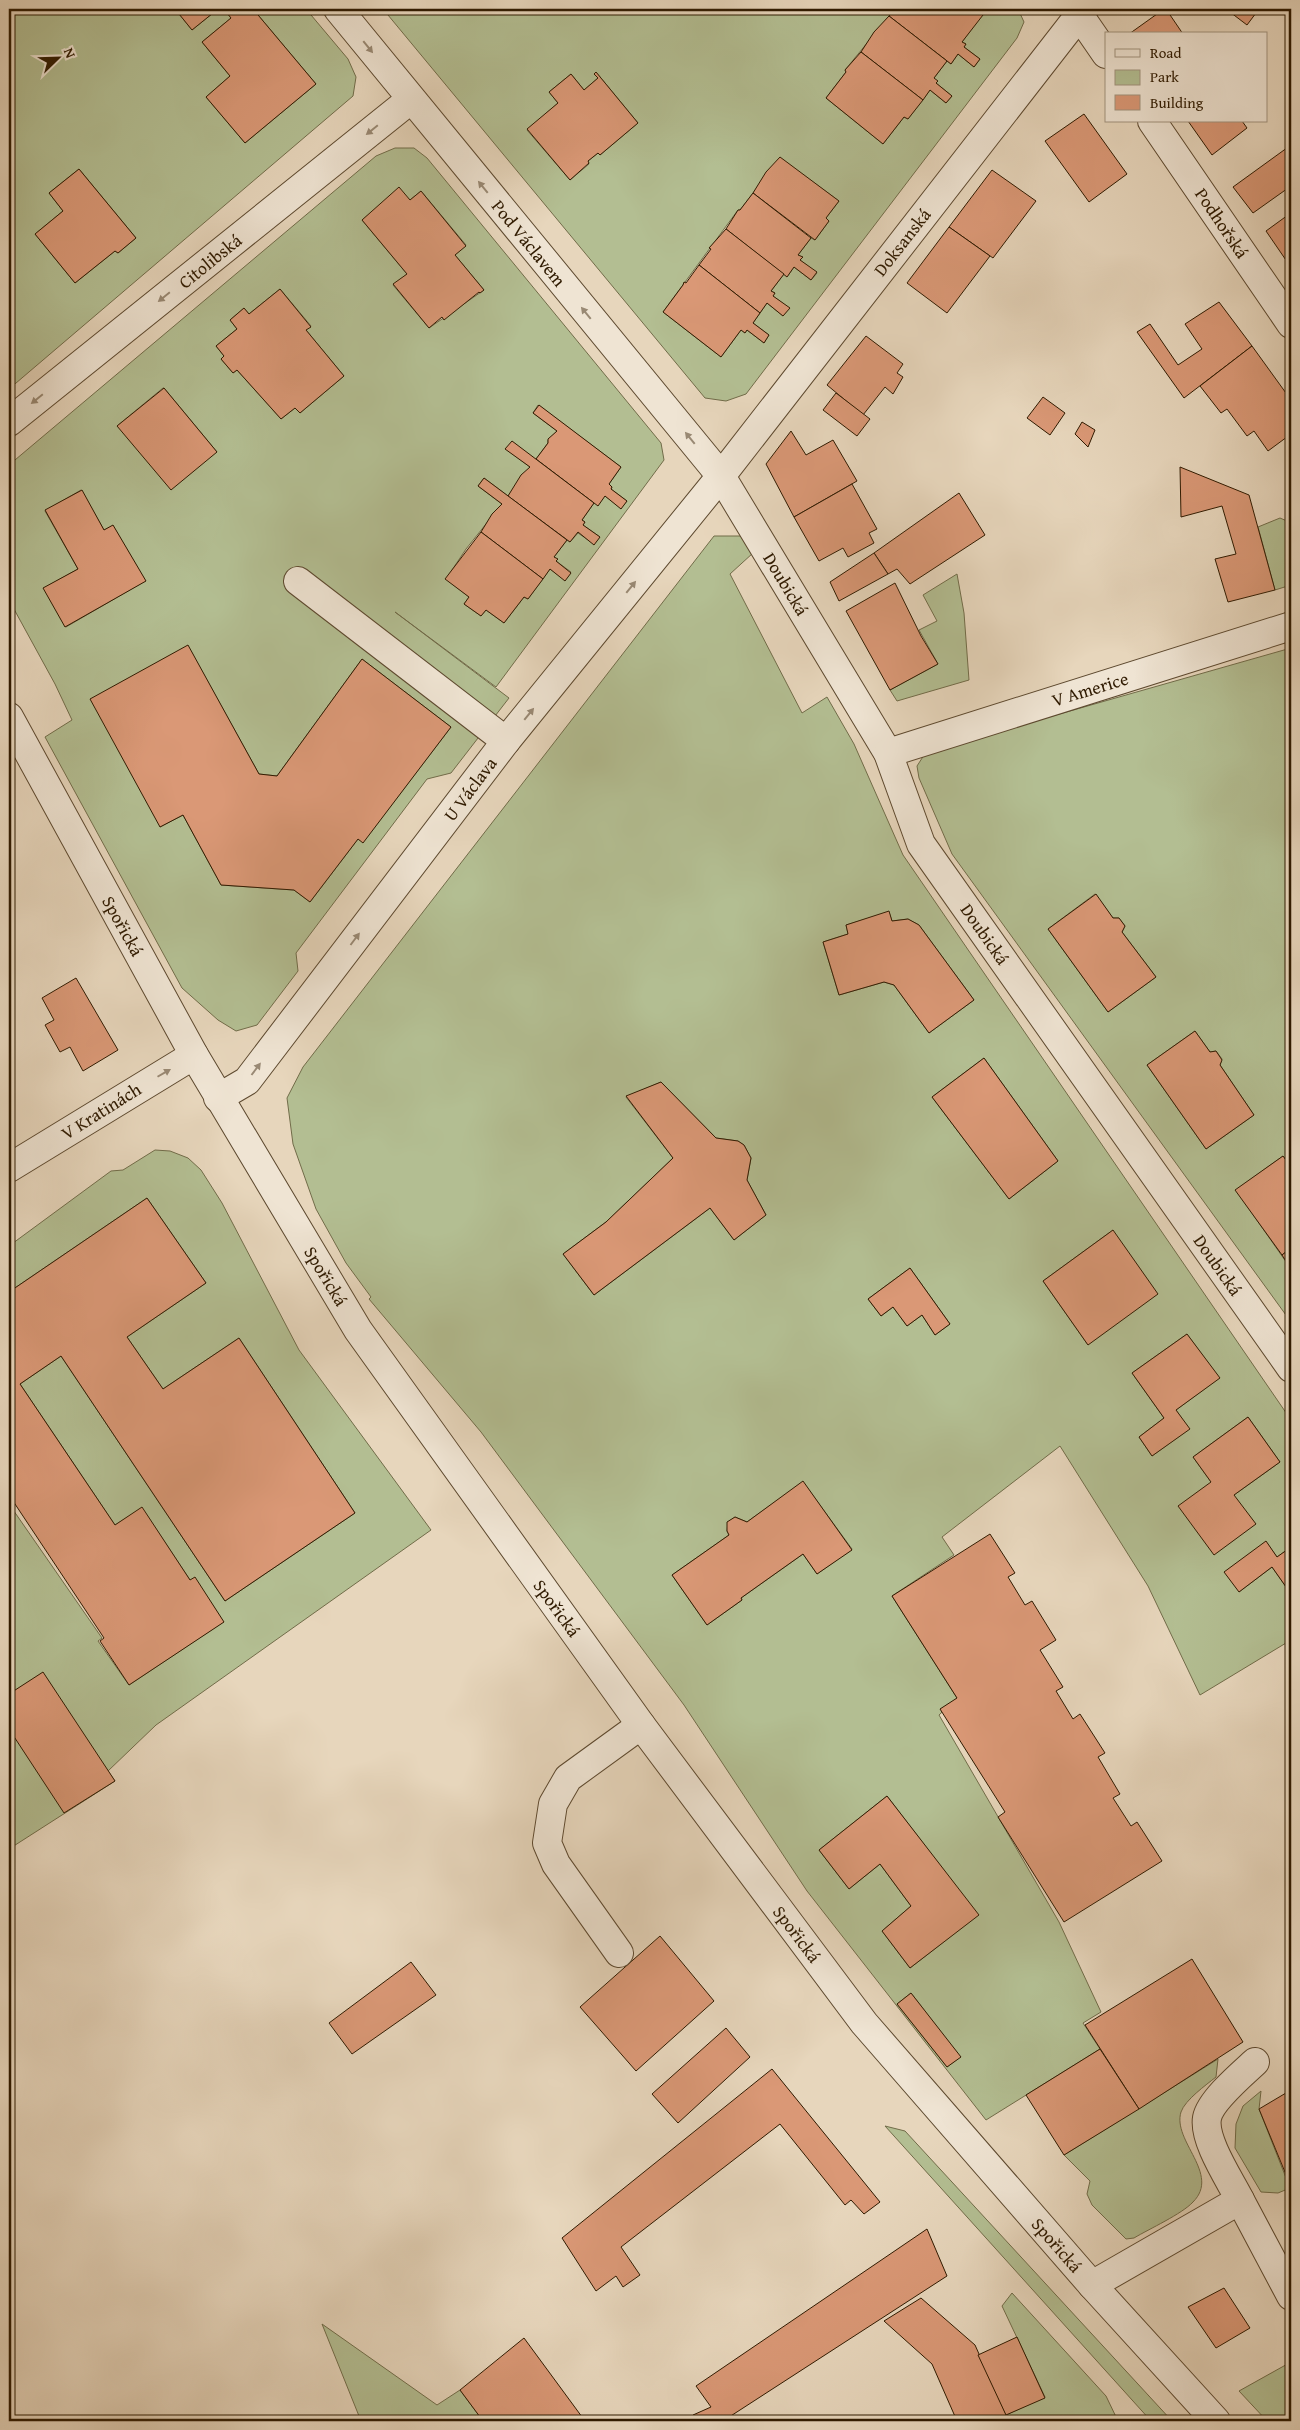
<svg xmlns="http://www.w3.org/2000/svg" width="1300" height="2430" viewBox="0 0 1300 2430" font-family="'Gentium Book Plus',serif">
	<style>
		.green { fill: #b3be92; stroke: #716c49; fill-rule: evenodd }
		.building { fill: #da9876; stroke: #2f1a00 }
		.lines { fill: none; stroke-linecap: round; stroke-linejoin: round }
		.minor-casing { stroke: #5d492f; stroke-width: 30 }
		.minor { stroke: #efe4d3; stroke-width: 28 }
		.oneway { fill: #998974 }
		.labels { text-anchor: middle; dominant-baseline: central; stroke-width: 4; stroke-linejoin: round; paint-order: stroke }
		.street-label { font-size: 18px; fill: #2f1a00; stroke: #efe4d3 }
	</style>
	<rect width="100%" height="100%" fill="#e7d6bc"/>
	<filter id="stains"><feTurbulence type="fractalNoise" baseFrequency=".004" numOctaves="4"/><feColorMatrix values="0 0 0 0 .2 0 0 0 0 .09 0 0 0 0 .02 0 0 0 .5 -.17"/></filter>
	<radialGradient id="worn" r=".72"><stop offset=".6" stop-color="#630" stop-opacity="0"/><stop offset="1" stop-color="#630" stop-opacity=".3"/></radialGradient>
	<g class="green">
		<path d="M9 9H175L192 30 218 9H232L227 13 231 18 202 42 230 76 206 97 245 143 316 84 253 9H306L348 59 356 77 353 96 9 389ZM79 169 136 238 118 253 115 251 75 283 35 234 63 211 49 193Z"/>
		<path d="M383 9H895L845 70 846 72 826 98 883 144 904 117 908 119 930 90 946 103 952 96 936 83 934 78 947 61 951 64 958 54 974 67 980 59 964 47 966 44 962 42 982 15 974 9H1018L1024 22 1017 38 746 394 726 401 705 398ZM596 72 638 123 600 155 598 153 588 161 589 164 570 180 527 130 558 103 549 92 571 74 584 90 598 78 594 74ZM780 158 839 201 826 218 829 221 815 240 811 238 798 255 802 257 800 260 817 273 811 280 794 267 787 277 784 274 771 291 775 293 773 296 789 308 783 316 767 303 753 323 769 335 764 343 747 330 745 333 741 330 721 357 663 312 738 210H740Z"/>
		<path d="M395 148H414L427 158 661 443 664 460 496 687 395 612 509 698 451 773 427 779 296 953 298 971 257 1025 236 1031 218 1020 182 988 45 737 72 720 55 684 9 600V465L376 156ZM421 191 466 245 455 255 484 290 429 328 393 285 407 274 362 220 396 192 410 200ZM280 289 311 326 306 330 344 376 300 413 295 408 281 419 237 370 233 373 221 359 224 356 216 346 237 329 230 320 244 308 249 314ZM163 388H164L217 452 117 426ZM538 405 621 467 609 484 612 487 611 489 627 501 621 508 605 496 594 503 582 520 585 522 583 525 600 537 594 544 578 533 570 542 567 540 554 557 557 559 556 561 571 572 565 580 550 569 528 599 524 597 504 623 486 610 481 616 464 604 469 597 446 579 466 549 502 504 478 486 484 478 508 496 530 467 506 449 536 459 548 443V440L557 431 533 413ZM81 490 104 530 113 526 145 581 66 627 44 588 78 569 45 511ZM188 646 259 774 277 776 362 659 451 727 363 842 358 839 310 902 294 890 221 885 183 815 160 827Z"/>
		<polygon points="1280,518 1287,521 1286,535 1291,534 1291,585 1275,590 1258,527"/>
		<path d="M714 536H745L753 553 730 574 802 713 827 697 854 744 903 855 1291 1420V1547L1277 1557 1266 1542 1239 1592 1272 1567 1291 1594V1640L1200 1695 1148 1586 1060 1446 942 1537 954 1555 892 1596 957 1698 939 1715 1059 1922 1101 2012 1083 2023 1100 2049 986 2120 807 1891 684 1705 481 1432 369 1299 371 1297 346 1263 316 1209 293 1144 287 1098 303 1067ZM889 912 892 921 908 919 919 925 974 1000 929 1033 894 985 884 982 839 995 823 942 848 934 846 925ZM984 1058 1058 1161 1009 1199 932 1097ZM661 1082 716 1138 738 1141 744 1145 751 1158 747 1180 766 1215 734 1240 710 1208 594 1295 563 1254 606 1222 673 1158 626 1097ZM1113 1230 1088 1345 1043 1281ZM910 1268 950 1324 935 1335 922 1315 907 1326 893 1307 881 1316 868 1299ZM1187 1334 1219 1378 1176 1410 1189 1429 1152 1456 1139 1437 1164 1418 1132 1373ZM1248 1417 1280 1462 1234 1495 1211 1482 1193 1457ZM803 1482 852 1549 817 1574 803 1554 741 1598 742 1600 707 1625 672 1575 729 1535 727 1531 728 1522 735 1517 747 1522ZM887 1796 978 1915 910 1968 882 1931 911 1906 880 1864 849 1889 819 1850ZM911 1993 960 2057 947 2067 897 2004Z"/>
		<polygon points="957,574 964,613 969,680 897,701 890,690 938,664 919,630 937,621 923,595"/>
		<path d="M1291 648V1167L1283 1156 1236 1190 1291 1269V1322L952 854 919 778 917 766 926 752ZM1095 894 1113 918H1119L1125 926 1122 932 1156 977 1108 1012 1048 929ZM1195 1031 1210 1052 1216 1051 1222 1059 1220 1065 1254 1115 1206 1149 1147 1065Z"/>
		<polygon points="155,1150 170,1151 188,1158 201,1170 222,1203 299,1350 431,1530 156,1725 108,1771 115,1781 9,1849 9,1504 102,1638 98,1641 129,1685 223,1622 190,1580 142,1508 115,1525 20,1384 61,1356 225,1601 355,1513 239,1338 163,1389 127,1337 206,1283 147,1198 9,1292 9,1246 111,1171 123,1170"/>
		<path d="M1218 2059 1216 2077C1206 2085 1185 2100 1181 2112 1172 2141 1221 2174 1193 2202 1182 2214 1149 2229 1134 2238L1126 2239 1092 2205 1087 2194 1090 2181 1064 2155Z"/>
		<polygon points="1261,2091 1259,2109 1290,2188 1278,2193 1261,2192 1235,2148 1236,2124 1243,2106"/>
		<polygon points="885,2126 905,2131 1172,2421 1151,2421"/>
		<polygon points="1012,2293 1106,2396 1118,2421 1009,2421 1006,2415 1045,2397 1002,2306"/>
		<polygon points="322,2324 437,2405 460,2390 483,2421 361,2421"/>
		<polygon points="1291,2362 1291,2421 1267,2421 1239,2391"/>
	</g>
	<g class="building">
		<polygon points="175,9 218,9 192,30"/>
		<polygon points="232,9 253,9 316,84 245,143 206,97 230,76 202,42 231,18 227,13"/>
		<polygon points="895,9 974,9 983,15 962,42 966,44 964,47 980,59 974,67 958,54 951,64 889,16"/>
		<polygon points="1166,9 1183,34 1129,34 1164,9"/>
		<polygon points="1226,9 1259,9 1247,25"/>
		<polygon points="889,16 947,61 934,78 938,81 936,83 952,96 946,103 930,90 923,100 861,52 874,32"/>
		<polygon points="861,52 923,100 908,119 904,117 883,144 826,98 846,72 845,70"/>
		<polygon points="596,72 638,123 600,155 598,153 588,161 589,163 570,180 527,129 558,103 549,92 571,74 584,90 598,78 594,74"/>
		<polygon points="1084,114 1127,174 1089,202 1045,141"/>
		<polygon points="1188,121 1242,121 1247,128 1212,155"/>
		<polygon points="1291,145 1291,186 1253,213 1233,187"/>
		<polygon points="780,157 839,201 826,218 829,221 815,240 753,193 766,172"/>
		<polygon points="79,169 136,238 118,253 115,251 75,283 35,234 63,211 49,193"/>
		<polygon points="992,170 1036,201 993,258 949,227"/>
		<polygon points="399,187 410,200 421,191 466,246 455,255 484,290 480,293 479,292 444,320 442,317 429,328 393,284 407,274 362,220"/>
		<polygon points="753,193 811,238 798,255 803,257 800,260 817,272 811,280 794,267 787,277 726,229 738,210 740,210"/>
		<polygon points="1288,215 1291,219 1290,266 1266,231"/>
		<polygon points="949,227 990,256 947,313 907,283"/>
		<polygon points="726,229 784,274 771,291 775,293 773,296 790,308 783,316 767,303 760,313 699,265 711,249 709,248"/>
		<polygon points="699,265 760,313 753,323 769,335 764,343 747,330 745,333 741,330 721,357 663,312 683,285 684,282 686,283"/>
		<polygon points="280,289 311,327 306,330 344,376 300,413 295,408 281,419 237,370 233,373 221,359 224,356 216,346 237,329 230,320 244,308 249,314"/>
		<polygon points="1219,302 1252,346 1184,398 1137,332 1150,324 1178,365 1202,349 1185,324"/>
		<polygon points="866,336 903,364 897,373 903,377 893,394 885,387 863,415 827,385"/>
		<polygon points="1252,346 1291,400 1291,434 1268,451 1254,431 1247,436 1227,409 1221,413 1200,386"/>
		<polygon points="164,388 217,452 171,490 117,426"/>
		<polygon points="836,393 870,419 857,436 823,410"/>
		<polygon points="1043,397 1065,413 1050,435 1027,418"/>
		<polygon points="539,405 621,467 609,484 612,487 611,489 627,501 621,509 605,496 598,506 536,459 548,443 548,439 557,431 533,413"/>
		<polygon points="1082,422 1095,430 1088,447 1075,434"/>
		<polygon points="791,431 806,455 833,440 857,481 794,517 766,464"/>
		<polygon points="512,441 594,503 582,520 585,522 583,525 600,537 594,545 578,532 570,542 508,496 521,475 530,467 505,449"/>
		<polygon points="1180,467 1249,495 1275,590 1228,602 1215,559 1236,554 1222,506 1181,517"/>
		<polygon points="484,478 567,540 554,557 558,559 556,561 571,573 565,581 550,569 543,579 481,532 492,514 502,504 478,486"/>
		<polygon points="852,484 877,529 869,533 874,543 848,557 843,548 819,561 794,517"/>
		<polygon points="82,490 104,530 113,525 146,581 65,627 43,588 78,569 45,510"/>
		<polygon points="959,493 985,535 910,584 897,569 888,574 874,553"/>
		<polygon points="481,532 543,579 528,599 524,597 504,623 486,610 481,616 464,604 469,597 445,579"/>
		<polygon points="874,553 888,574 839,601 830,582"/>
		<polygon points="895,583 921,636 938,664 890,690 846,611"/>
		<polygon points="188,645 259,774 277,776 362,659 451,727 363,843 358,839 310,902 294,890 221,885 183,815 160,827 90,699"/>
		<polygon points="1096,894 1113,918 1119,918 1125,926 1122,932 1156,977 1108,1012 1048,929"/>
		<polygon points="889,911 892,921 908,919 919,925 974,1000 929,1033 894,985 884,982 839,995 823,942 848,934 846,925"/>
		<polygon points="76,978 118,1050 83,1071 70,1047 60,1052 45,1025 54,1020 42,998"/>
		<polygon points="1195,1031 1210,1052 1216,1051 1222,1060 1220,1065 1254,1115 1206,1149 1147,1065"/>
		<polygon points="984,1058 1058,1161 1009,1199 932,1097"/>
		<polygon points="661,1082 716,1138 738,1141 744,1145 751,1158 747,1180 766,1215 734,1240 710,1208 594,1295 563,1254 606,1222 673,1158 626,1096"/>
		<polygon points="1283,1156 1291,1167 1291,1248 1282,1255 1235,1190"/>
		<polygon points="147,1198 206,1283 127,1337 163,1389 239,1338 355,1513 225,1601 61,1356 20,1384 115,1525 142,1507 190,1580 195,1577 224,1622 129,1685 100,1641 104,1638 9,1495 9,1292"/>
		<polygon points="1113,1230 1158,1294 1088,1345 1043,1281"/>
		<polygon points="1291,1248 1291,1269 1282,1255"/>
		<polygon points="910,1268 950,1324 935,1335 922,1315 907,1326 893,1307 881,1316 868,1299"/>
		<polygon points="1187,1334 1220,1378 1176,1410 1190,1429 1152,1456 1139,1437 1164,1418 1132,1373"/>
		<polygon points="1248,1417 1280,1462 1234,1495 1256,1524 1214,1555 1178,1506 1211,1482 1193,1457"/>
		<polygon points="803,1481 852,1550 817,1574 803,1554 741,1598 742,1600 707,1625 672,1575 729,1535 727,1531 727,1522 735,1517 747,1522"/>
		<polygon points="990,1534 1015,1573 1008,1577 1025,1605 1032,1601 1056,1640 1040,1650 1063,1687 1056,1691 1073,1719 1080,1714 1105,1753 1098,1757 1120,1794 1113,1798 1131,1826 1137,1822 1162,1861 1064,1922 998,1817 1005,1812 940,1709 957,1698 892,1596"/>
		<polygon points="1266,1541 1277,1557 1291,1547 1291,1594 1272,1567 1239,1592 1224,1572"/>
		<polygon points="43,1672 115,1781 64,1813 9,1729 9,1694"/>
		<polygon points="887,1796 979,1915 910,1968 882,1931 911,1906 880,1864 849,1889 819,1850"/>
		<polygon points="660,1936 714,2001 636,2071 580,2007"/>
		<polygon points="1192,1959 1243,2042 1139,2109 1085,2025"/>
		<polygon points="411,1962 436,1995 352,2054 329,2023"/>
		<polygon points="911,1993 961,2057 947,2067 897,2004"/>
		<polygon points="726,2028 750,2057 678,2123 652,2094"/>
		<polygon points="1100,2049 1139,2109 1064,2155 1026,2095"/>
		<polygon points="772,2069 880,2202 864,2214 851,2200 845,2205 780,2124 621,2247 640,2275 623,2287 616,2276 596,2291 562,2238"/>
		<polygon points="1291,2090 1291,2175 1287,2177 1259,2109"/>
		<polygon points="927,2229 947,2276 723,2421 698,2421 693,2415 711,2407 696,2386"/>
		<polygon points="1224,2288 1250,2328 1216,2348 1188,2307"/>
		<polygon points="921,2298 975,2345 1009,2421 957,2421 932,2364 884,2321"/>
		<polygon points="1017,2337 1045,2398 1006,2415 978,2355"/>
		<polygon points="524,2338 585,2421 483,2421 460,2390"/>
	</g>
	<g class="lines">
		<g class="minor-casing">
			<g id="minor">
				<polyline points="338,9 721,476 888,753 921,844 1291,1368"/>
				<polyline points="1075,9 1106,54"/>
				<polyline points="1152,121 1291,324"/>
				<polyline points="9,422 410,100"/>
				<polyline points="298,581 506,741"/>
				<polyline points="9,717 194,1055 358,1330 641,1725 864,2023 1092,2285 1216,2421"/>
				<polyline points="888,753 1291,626"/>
				<polyline points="218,1098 247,1081 506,741 721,476 1084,9"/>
				<polyline points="9,1168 194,1055"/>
				<polyline points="619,1953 556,1864 547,1843 553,1804 568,1778 641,1725"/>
				<path d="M1240 2200C1230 2180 1203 2140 1207 2118 1210 2101 1242 2074 1255 2062"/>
				<polyline points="1092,2285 1240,2200 1291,2296"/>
			</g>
		</g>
		<use href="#minor" class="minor"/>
	</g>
	<defs><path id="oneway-solid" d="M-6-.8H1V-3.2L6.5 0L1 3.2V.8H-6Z" transform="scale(1.25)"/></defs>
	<g class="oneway">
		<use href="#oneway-solid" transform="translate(368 47) rotate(51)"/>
		<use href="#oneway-solid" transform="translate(372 130) rotate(141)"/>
		<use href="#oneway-solid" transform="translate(483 187) rotate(-129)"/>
		<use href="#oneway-solid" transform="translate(164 297) rotate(141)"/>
		<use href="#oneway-solid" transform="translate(586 313) rotate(-129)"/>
		<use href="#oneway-solid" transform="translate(37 399) rotate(141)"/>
		<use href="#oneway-solid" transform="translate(690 438) rotate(-129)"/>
		<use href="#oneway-solid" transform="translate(631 587) rotate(-51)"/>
		<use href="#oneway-solid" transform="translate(529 714) rotate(-51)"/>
		<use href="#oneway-solid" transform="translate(355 939) rotate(-53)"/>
		<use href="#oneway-solid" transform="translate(256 1069) rotate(-53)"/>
		<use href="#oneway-solid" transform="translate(164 1073) rotate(-30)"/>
	</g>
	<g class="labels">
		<g class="street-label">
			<text transform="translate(1222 223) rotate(56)">Podhořská</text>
			<text transform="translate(902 242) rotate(-52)">Doksanská</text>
			<text transform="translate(529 243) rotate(51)">Pod Václavem</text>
			<text transform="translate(210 261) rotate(-39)">Citolibská</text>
			<text transform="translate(786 584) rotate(59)">Doubická</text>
			<text transform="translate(1090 689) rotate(-17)">V Americe</text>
			<text transform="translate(470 789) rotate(-53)">U Václava</text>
			<text transform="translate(123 926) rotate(61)">Spořická</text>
			<text transform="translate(985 934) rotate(55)">Doubická</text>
			<text transform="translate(101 1111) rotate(-32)">V Kratinách</text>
			<text transform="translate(1218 1265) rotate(55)">Doubická</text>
			<text transform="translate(326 1276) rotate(59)">Spořická</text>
			<text transform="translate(557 1608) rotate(54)">Spořická</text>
			<text transform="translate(797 1934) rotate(53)">Spořická</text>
			<text transform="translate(1057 2245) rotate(49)">Spořická</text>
		</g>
	</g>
	<rect width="1300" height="2430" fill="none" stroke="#e7d6bc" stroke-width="30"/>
	<rect x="10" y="10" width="1280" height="2410" fill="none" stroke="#2f1a00" stroke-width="2.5"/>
	<rect x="15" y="15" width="1270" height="2400" fill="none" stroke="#2f1a00"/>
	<rect x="1105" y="32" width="162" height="90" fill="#efe4d3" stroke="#a2937f"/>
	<rect x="1115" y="49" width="25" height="8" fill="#efe4d3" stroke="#a2937f"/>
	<text x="1150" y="58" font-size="15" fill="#2f1a00">Road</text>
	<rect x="1115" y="70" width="25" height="15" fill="#b3be92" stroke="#a2937f"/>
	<text x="1150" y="82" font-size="15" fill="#2f1a00">Park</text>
	<rect x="1115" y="95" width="25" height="15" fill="#da9876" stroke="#a2937f"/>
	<text x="1150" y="108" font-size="15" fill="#2f1a00">Building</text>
	<g transform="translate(58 58) rotate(67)" stroke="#efe4d3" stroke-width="4" paint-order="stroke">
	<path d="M0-4L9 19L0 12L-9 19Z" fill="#2f1a00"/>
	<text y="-8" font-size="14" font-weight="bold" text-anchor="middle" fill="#2f1a00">N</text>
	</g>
	<rect width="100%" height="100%" filter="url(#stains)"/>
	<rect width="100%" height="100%" fill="url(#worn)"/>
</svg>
